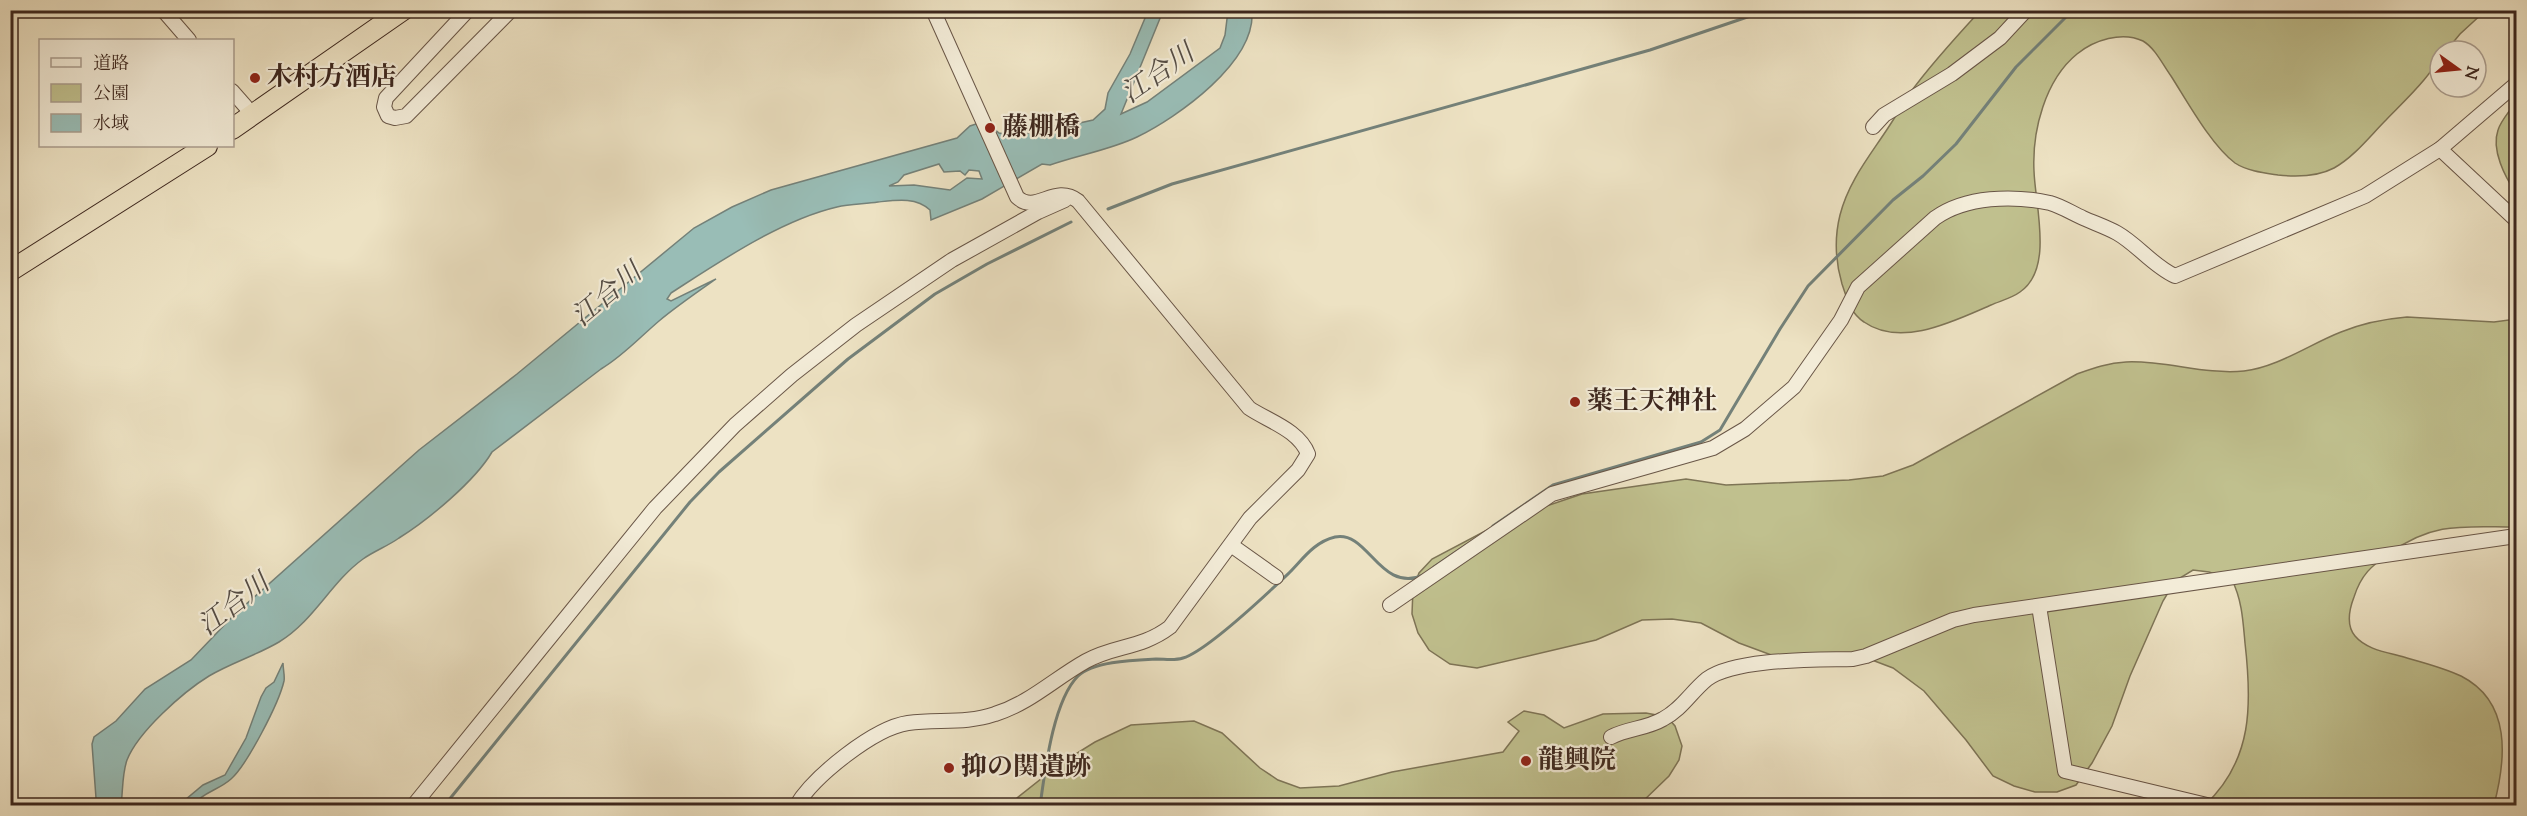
<svg xmlns="http://www.w3.org/2000/svg" width="2527" height="816" viewBox="0 0 2527 816" font-family="'Sorts Mill Goudy','Noto Serif JP',serif">
	<style>
		.green { fill: #c0c08e; stroke: #7e7456; stroke-width: 1.5 }
		.water { fill: #99bdb6; stroke: #748179; stroke-width: 1.5; fill-rule: evenodd }
		.lines { fill: none; stroke-linecap: round; stroke-linejoin: round }
		.stream { stroke: #748179; stroke-width: 3 }
		.minor-casing { stroke: #695647; stroke-width: 16 }
		.highway-casing { stroke: #3d271e; stroke-width: 22 }
		.minor { stroke: #f3ecd8; stroke-width: 14 }
		.highway { stroke: #ede2c3; stroke-width: 20 }
		.poi-dot { fill: #8f2418; stroke: #f3ecd8; stroke-width: 2 }
		.labels { text-anchor: middle; dominant-baseline: central; stroke-width: 4.5; stroke-linejoin: round; paint-order: stroke }
		.poi-label { font-size: 26px; font-weight: bold; fill: #3d271e; stroke: #f3ecd8; text-anchor: start }
		.water-label { font-size: 27px; font-style: italic; fill: #544c44; stroke: #f3ecd8 }
	</style>
	<rect width="100%" height="100%" fill="#ede2c3"/>
	<filter id="stains"><feTurbulence type="fractalNoise" baseFrequency=".00333" numOctaves="4"/><feColorMatrix values="0 0 0 0 .2 0 0 0 0 .09 0 0 0 0 .02 0 0 0 .5 -.17"/></filter>
	<radialGradient id="worn" r=".72"><stop offset=".6" stop-color="#630" stop-opacity="0"/><stop offset="1" stop-color="#630" stop-opacity=".3"/></radialGradient>
	<g class="green">
		<path d="M1980 11H2485L2460 34 2446 51H2440C2440 69 2399 106 2386 120 2370 136 2354 157 2334 168 2317 177 2297 177 2278 175 2265 173 2247 171 2235 163 2211 145 2187 101 2171 76 2163 65 2155 48 2143 41 2122 31 2094 40 2077 54 2045 80 2032 131 2034 171 2035 205 2054 269 2020 292 2012 298 2000 301 1991 305 1954 321 1901 348 1864 322 1850 313 1847 298 1842 284 1835 260 1834 239 1840 215 1848 183 1868 158 1886 131 1894 119 1902 106 1910 93 1931 64 1956 37 1980 11Z"/>
		<path d="M2516 101V193C2505 177 2491 150 2498 130 2501 120 2511 110 2516 101Z"/>
		<path d="M2407 317 2494 322 2516 319V527C2466 527 2434 521 2390 553 2371 566 2361 575 2354 597 2349 610 2346 625 2355 636 2366 649 2385 652 2400 656 2421 662 2442 667 2461 676 2512 702 2506 759 2494 805H2205C2253 760 2252 704 2245 643 2243 621 2242 600 2232 580L2209 572 2193 570 2175 581 2163 601 2130 676 2112 726 2092 763 2076 785 2057 792H2035L2014 786 1993 776 1966 740 1924 691 1893 668 1872 660 1774 656 1739 643 1701 623 1672 619 1642 620 1596 640 1477 668 1450 664 1429 650 1418 633 1412 614 1413 589 1419 573 1432 559 1508 519 1582 494 1686 479 1726 485 1849 480 1883 476 1913 465 2077 374C2094 368 2108 363 2126 362 2165 360 2204 375 2244 371 2278 367 2310 344 2341 332 2363 323 2383 319 2407 317Z"/>
		<polygon points="1524,711 1544,715 1564,728 1603,714 1646,713 1667,717 1675,726 1682,746 1679,760 1669,776 1639,805 1007,806 1061,763 1095,742 1131,725 1194,721 1222,733 1260,768 1278,780 1300,788 1339,786 1392,772 1503,752 1519,731 1508,722"/>
	</g>
	<g class="water">
		<path d="M1148 11H1163L1121 114 1147 102 1220 48 1225 35 1228 11H1252C1256 62 1178 117 1137 137 1110 150 1078 155 1050 165L1042 164 982 199 931 220 930 210C916 197 897 200 878 202 865 204 850 204 837 207 781 220 719 262 671 293L667 299 671 301 716 279C696 293 677 306 659 321 639 338 623 356 601 369L492 452C475 481 428 520 399 538 388 546 374 551 363 559 331 582 314 621 279 642 257 655 231 663 209 676 183 692 138 732 127 760 122 774 123 791 121 805H93L96 798 92 744 94 737 116 721 145 689 191 660 234 615 419 450 517 374 694 228 732 207 771 190 957 138 970 126 985 121 999 133 1010 135 1030 133 1049 126H1066L1093 120 1105 109 1108 93 1130 54ZM939 164 944 172 960 171 965 175 969 170 979 171 982 179 967 178 950 190 914 185 889 186 898 182 904 175Z"/>
		<path d="M283 663C283 669 285 676 284 681 279 703 247 765 231 779 219 790 203 792 193 805H179L203 785 225 775 246 738 261 697 266 688 274 682Z"/>
	</g>
	<g class="lines">
		<g class="stream">
			<polyline points="1790,10 1794,11"/>
			<polyline points="1108,209 1172,184 1650,50 1768,10"/>
			<polyline points="1493,526 1553,485 1701,442 1720,430 1780,329 1808,286 1893,200 1923,176 1956,144 2016,67 2073,10"/>
			<polyline points="1434,567 1468,544"/>
			<polyline points="444,806 690,502 719,472 848,359 935,294 987,264 1071,222"/>
			<path d="M1040 806C1045 771 1053 701 1078 676 1093 661 1135 660 1156 659 1165 659 1174 661 1183 658 1207 651 1269 592 1289 573 1303 559 1314 542 1335 537 1369 530 1379 594 1424 575"/>
		</g>
		<g class="minor-casing">
			<g id="minor">
				<polyline points="163,10 189,40"/>
				<polyline points="468,10 386,98 384,107 388,116 395,118 406,116 511,10"/>
				<polyline points="232,91 253,115"/>
				<polyline points="1873,127 1884,115 1952,74 2000,38 2026,10"/>
				<polyline points="2440,149 2516,220"/>
				<polyline points="1231,545 1276,577"/>
				<path d="M1390 605 1552 494 1713 448 1745 429 1794 387 1841 320 1858 287 1935 218C1966 196 2013 195 2050 203 2061 206 2072 213 2083 218 2094 223 2106 227 2117 233 2138 245 2153 266 2175 276L2365 196 2440 149 2516 84"/>
				<polyline points="2039,606 2065,771 2211,806"/>
				<path d="M1611 737C1628 728 1646 729 1663 719 1682 709 1691 692 1707 679 1736 658 1817 660 1853 659L1866 656 1953 620 1974 615 2516 536"/>
				<polyline points="413,806 655,508 735,425 792,375 856,325 952,260 1038,212 1065,200"/>
				<path d="M796 806C814 776 874 728 908 723 938 719 966 724 995 714 1030 703 1054 679 1086 661 1114 645 1141 649 1170 627L1250 518 1298 470 1308 454C1299 430 1268 421 1249 408L1078 201C1054 183 1036 215 1017 197L933 10"/>
			</g>
		</g>
		<g class="highway-casing">
			<g id="highway">
				<polyline points="232,129 403,10"/>
				<polyline points="10,271 207,146"/>
			</g>
		</g>
		<use href="#minor" class="minor"/>
		<use href="#highway" class="highway"/>
	</g>
	<g class="poi-dot">
		<circle cx="255" cy="78" r="6"/>
		<circle cx="990" cy="128" r="6"/>
		<circle cx="1575" cy="402" r="6"/>
		<circle cx="1526" cy="761" r="6"/>
		<circle cx="949" cy="768" r="6"/>
	</g>
	<g class="labels">
		<g class="poi-label">
			<text x="267" y="78">木村方酒店</text>
			<text x="1002" y="128">藤棚橋</text>
			<text x="1587" y="402">薬王天神社</text>
			<text x="1538" y="761">龍興院</text>
			<text x="961" y="768">抑の関遺跡</text>
		</g>
		<g class="water-label">
			<text transform="translate(1159 75) rotate(-35)">江合川</text>
			<text transform="translate(608 296) rotate(-40)">江合川</text>
			<text transform="translate(235 606) rotate(-38)">江合川</text>
		</g>
	</g>
	<rect width="2527" height="816" fill="none" stroke="#ede2c3" stroke-width="36"/>
	<rect x="12" y="12" width="2503" height="792" fill="none" stroke="#3d271e" stroke-width="3"/>
	<rect x="18" y="18" width="2491" height="780" fill="none" stroke="#3d271e" stroke-width="1.5"/>
	<rect x="39" y="39" width="195" height="108" fill="#f3ecd8" stroke="#aa9d8e" stroke-width="1.5"/>
	<rect x="51" y="58" width="30" height="9" fill="#f3ecd8" stroke="#aa9d8e" stroke-width="1.5"/>
	<text x="93" y="69" font-size="18" fill="#3d271e">道路</text>
	<rect x="51" y="84" width="30" height="18" fill="#c0c08e" stroke="#aa9d8e" stroke-width="1.5"/>
	<text x="93" y="99" font-size="18" fill="#3d271e">公園</text>
	<rect x="51" y="114" width="30" height="18" fill="#99bdb6" stroke="#aa9d8e" stroke-width="1.5"/>
	<text x="93" y="129" font-size="18" fill="#3d271e">水域</text>
	<g transform="translate(2458 69) rotate(105)"><circle r="28" fill="#f3ecd8" stroke="#aa9d8e" stroke-width="1.5"/>
	<path d="M0-4.5L10 22L0 15L-10 22Z" fill="#8f2418"/>
	<text y="-9" font-size="16" font-weight="bold" text-anchor="middle" fill="#3d271e">N</text>
	</g>
	<rect width="100%" height="100%" filter="url(#stains)"/>
	<rect width="100%" height="100%" fill="url(#worn)"/>
</svg>
